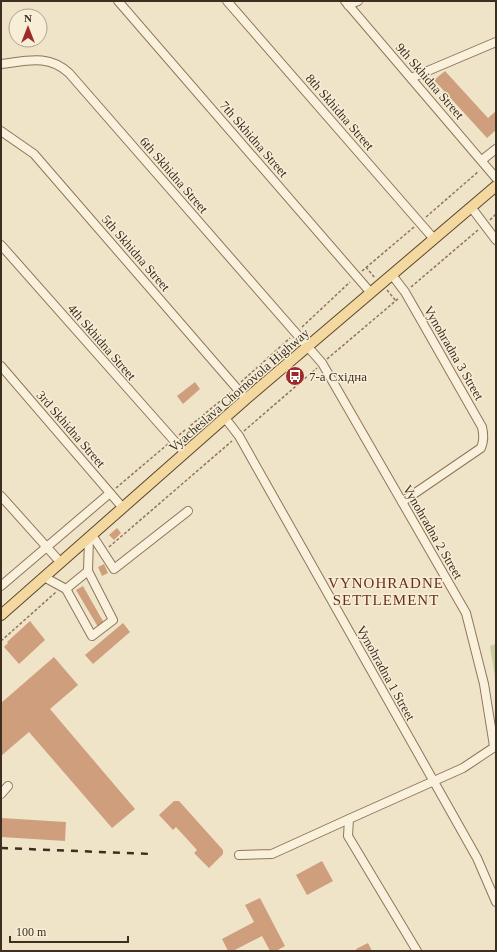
<svg xmlns="http://www.w3.org/2000/svg" width="497" height="952" viewBox="0 0 497 952" font-family="Georgia,serif">
	<style>
		.green { fill: #c9cf9b }
		.building { fill: #cf9f7d }
		.lines { fill: none; stroke-linecap: round; stroke-linejoin: round }
		.minor-casing { stroke: #8d765c; stroke-width: 10 }
		.major-casing { stroke: #5b4430; stroke-width: 12 }
		.path { stroke: #8d765c; stroke-width: 1.5; stroke-dasharray: 3 2; stroke-linecap: butt }
		.minor { stroke: #faf1dc; stroke-width: 8 }
		.major { stroke: #f3d9a0; stroke-width: 10 }
		.rail { stroke: #3d2e20; stroke-width: 2.5; stroke-dasharray: 7 7; stroke-linecap: butt }
		.labels { text-anchor: middle; dominant-baseline: central; stroke-width: 3; stroke-linejoin: round; paint-order: stroke }
		.street-label { font-size: 13px; fill: #3d2e20; stroke: #f7eed8 }
		.poi-label { font-size: 13px; fill: #3d2e20; stroke: #f7eed8; text-anchor: start }
		.quarter-label { font-size: 15px; letter-spacing: 1px; fill: #6b2e1e; stroke: #f7eed8 }
	</style>
	<rect width="100%" height="100%" fill="#f0e4c8"/>
	<polygon class="green" points="496,644 496,683 490,646"/>
	<g class="building">
		<polygon points="445,71 488,118 496,111 496,130 487,138 434,80"/>
		<polygon points="195,382 200,389 183,404 177,396"/>
		<polygon points="117,528 121,533 114,540 109,535"/>
		<polygon points="104,564 108,573 102,576 98,567"/>
		<polygon points="83,586 104,623 98,627 76,590"/>
		<polygon points="30,621 45,640 19,664 4,647 8,643 7,642"/>
		<polygon points="123,623 130,632 93,664 85,655"/>
		<polygon points="54,657 78,685 50,709 135,809 112,828 29,732 1,756 1,703"/>
		<polygon points="174,801 179,801 223,850 223,854 209,868 194,853 197,850 176,827 173,830 159,815"/>
		<polygon points="1,818 66,822 65,841 1,837"/>
		<polygon points="322,861 333,881 307,895 296,875"/>
		<polygon points="260,898 285,946 276,951 270,951 262,936 233,951 228,951 222,939 254,922 245,905"/>
		<polygon points="368,943 372,951 357,951 356,949"/>
	</g>
	<g class="lines">
		<g class="minor-casing">
			<g id="minor">
				<polyline points="118,1 371,293"/>
				<polyline points="227,1 434,239"/>
				<polyline points="345,1 496,178"/>
				<polyline points="348,5 358,1"/>
				<path d="M1 64C27 61 48 54 69 73L322 363 466 613 484 684 494 746"/>
				<polyline points="411,78 496,42"/>
				<polyline points="1,131 34,154 246,399"/>
				<polyline points="482,160 496,149"/>
				<polyline points="471,207 496,240"/>
				<polyline points="1,245 185,453"/>
				<path d="M392 275 405 292 482 427C484 435 484 441 481 448L402 502"/>
				<polyline points="1,366 123,508"/>
				<polyline points="225,418 239,436 477,858 496,902"/>
				<polyline points="1,496 61,563"/>
				<polyline points="92,535 114,569 188,511"/>
				<polyline points="44,577 66,589 88,571 89,538"/>
				<polyline points="1,586 110,493"/>
				<polyline points="66,589 92,636 113,620 88,571"/>
				<polyline points="1,794 8,786"/>
				<polyline points="239,855 272,854 349,819"/>
				<polyline points="417,951 348,836 349,819 463,768 496,746"/>
			</g>
		</g>
		<g class="major-casing">
			<polyline id="major" points="1,615 246,399 496,186"/>
		</g>
		<g class="path">
			<polyline points="426,217 479,171"/>
			<polyline points="490,220 496,214"/>
			<polyline points="366,267 375,278"/>
			<polyline points="362,271 414,227"/>
			<polyline points="411,287 478,230"/>
			<polyline points="387,290 396,301"/>
			<polyline points="302,327 350,282"/>
			<polyline points="327,359 399,298"/>
			<polyline points="295,376 300,383"/>
			<polyline points="241,382 290,338"/>
			<polyline points="244,431 317,368"/>
			<polyline points="179,435 230,393"/>
			<polyline points="116,488 168,444"/>
			<polyline points="109,547 232,441"/>
			<polyline points="1,641 56,592"/>
		</g>
		<use href="#minor" class="minor"/>
		<use href="#major" class="major"/>
		<polyline class="rail" points="1,848 151,854"/>
	</g>
	<defs>
		<g id="bus-disc" transform="scale(1)"><circle r="9.5" fill="#9e2a2b" stroke="#f7eed8"/><path d="M-5-6H5V4H4V6H2V4H-2V6H-4V4H-5ZM-3.5-4V0h7V-4ZM-3.5 1.2v1.5H-2V1.2ZM2 1.2v1.5H3.5V1.2Z" fill="#fff"/></g>
	</defs>
	<g fill-rule="evenodd">
		<use href="#bus-disc" x="295" y="376"/>
	</g>
	<g class="labels">
		<g class="street-label">
			<text transform="translate(430 81) rotate(49)">9th Skhidna Street</text>
			<text transform="translate(340 112) rotate(49)">8th Skhidna Street</text>
			<text transform="translate(254 139) rotate(49)">7th Skhidna Street</text>
			<text transform="translate(174 175) rotate(49)">6th Skhidna Street</text>
			<text transform="translate(136 253) rotate(49)">5th Skhidna Street</text>
			<text transform="translate(102 342) rotate(49)">4th Skhidna Street</text>
			<text transform="translate(454 353) rotate(60)">Vynohradna 3 Street</text>
			<text transform="translate(239 390) rotate(-41)">Vyacheslava Chornovola Highway</text>
			<text transform="translate(71 429) rotate(49)">3rd Skhidna Street</text>
			<text transform="translate(433 532) rotate(60)">Vynohradna 2 Street</text>
			<text transform="translate(386 673) rotate(61)">Vynohradna 1 Street</text>
		</g>
		<g class="poi-label">
			<text x="309" y="376">7-а Східна</text>
		</g>
		<g class="quarter-label">
			<text x="386" y="583">VYNOHRADNE<tspan x="386" dy="17">SETTLEMENT</tspan></text>
		</g>
	</g>
	<rect width="497" height="952" fill="none" stroke="#3d2e20" stroke-width="4"/>
	<g transform="translate(28 28)"><circle r="19" fill="#f7eed8" stroke="#ada18e"/>
	<path d="M0-3L7 15L0 10L-7 15Z" fill="#9e2a2b"/>
	<text y="-6" font-size="11" font-weight="bold" text-anchor="middle" fill="#3d2e20">N</text>
	</g>
	<path d="M10 936v6h118v-6" fill="none" stroke="#3d2e20" stroke-width="2"/>
	<text x="16" y="936" font-size="12" fill="#3d2e20" stroke="#f7eed8" stroke-width="3" paint-order="stroke">100 m</text>
</svg>
